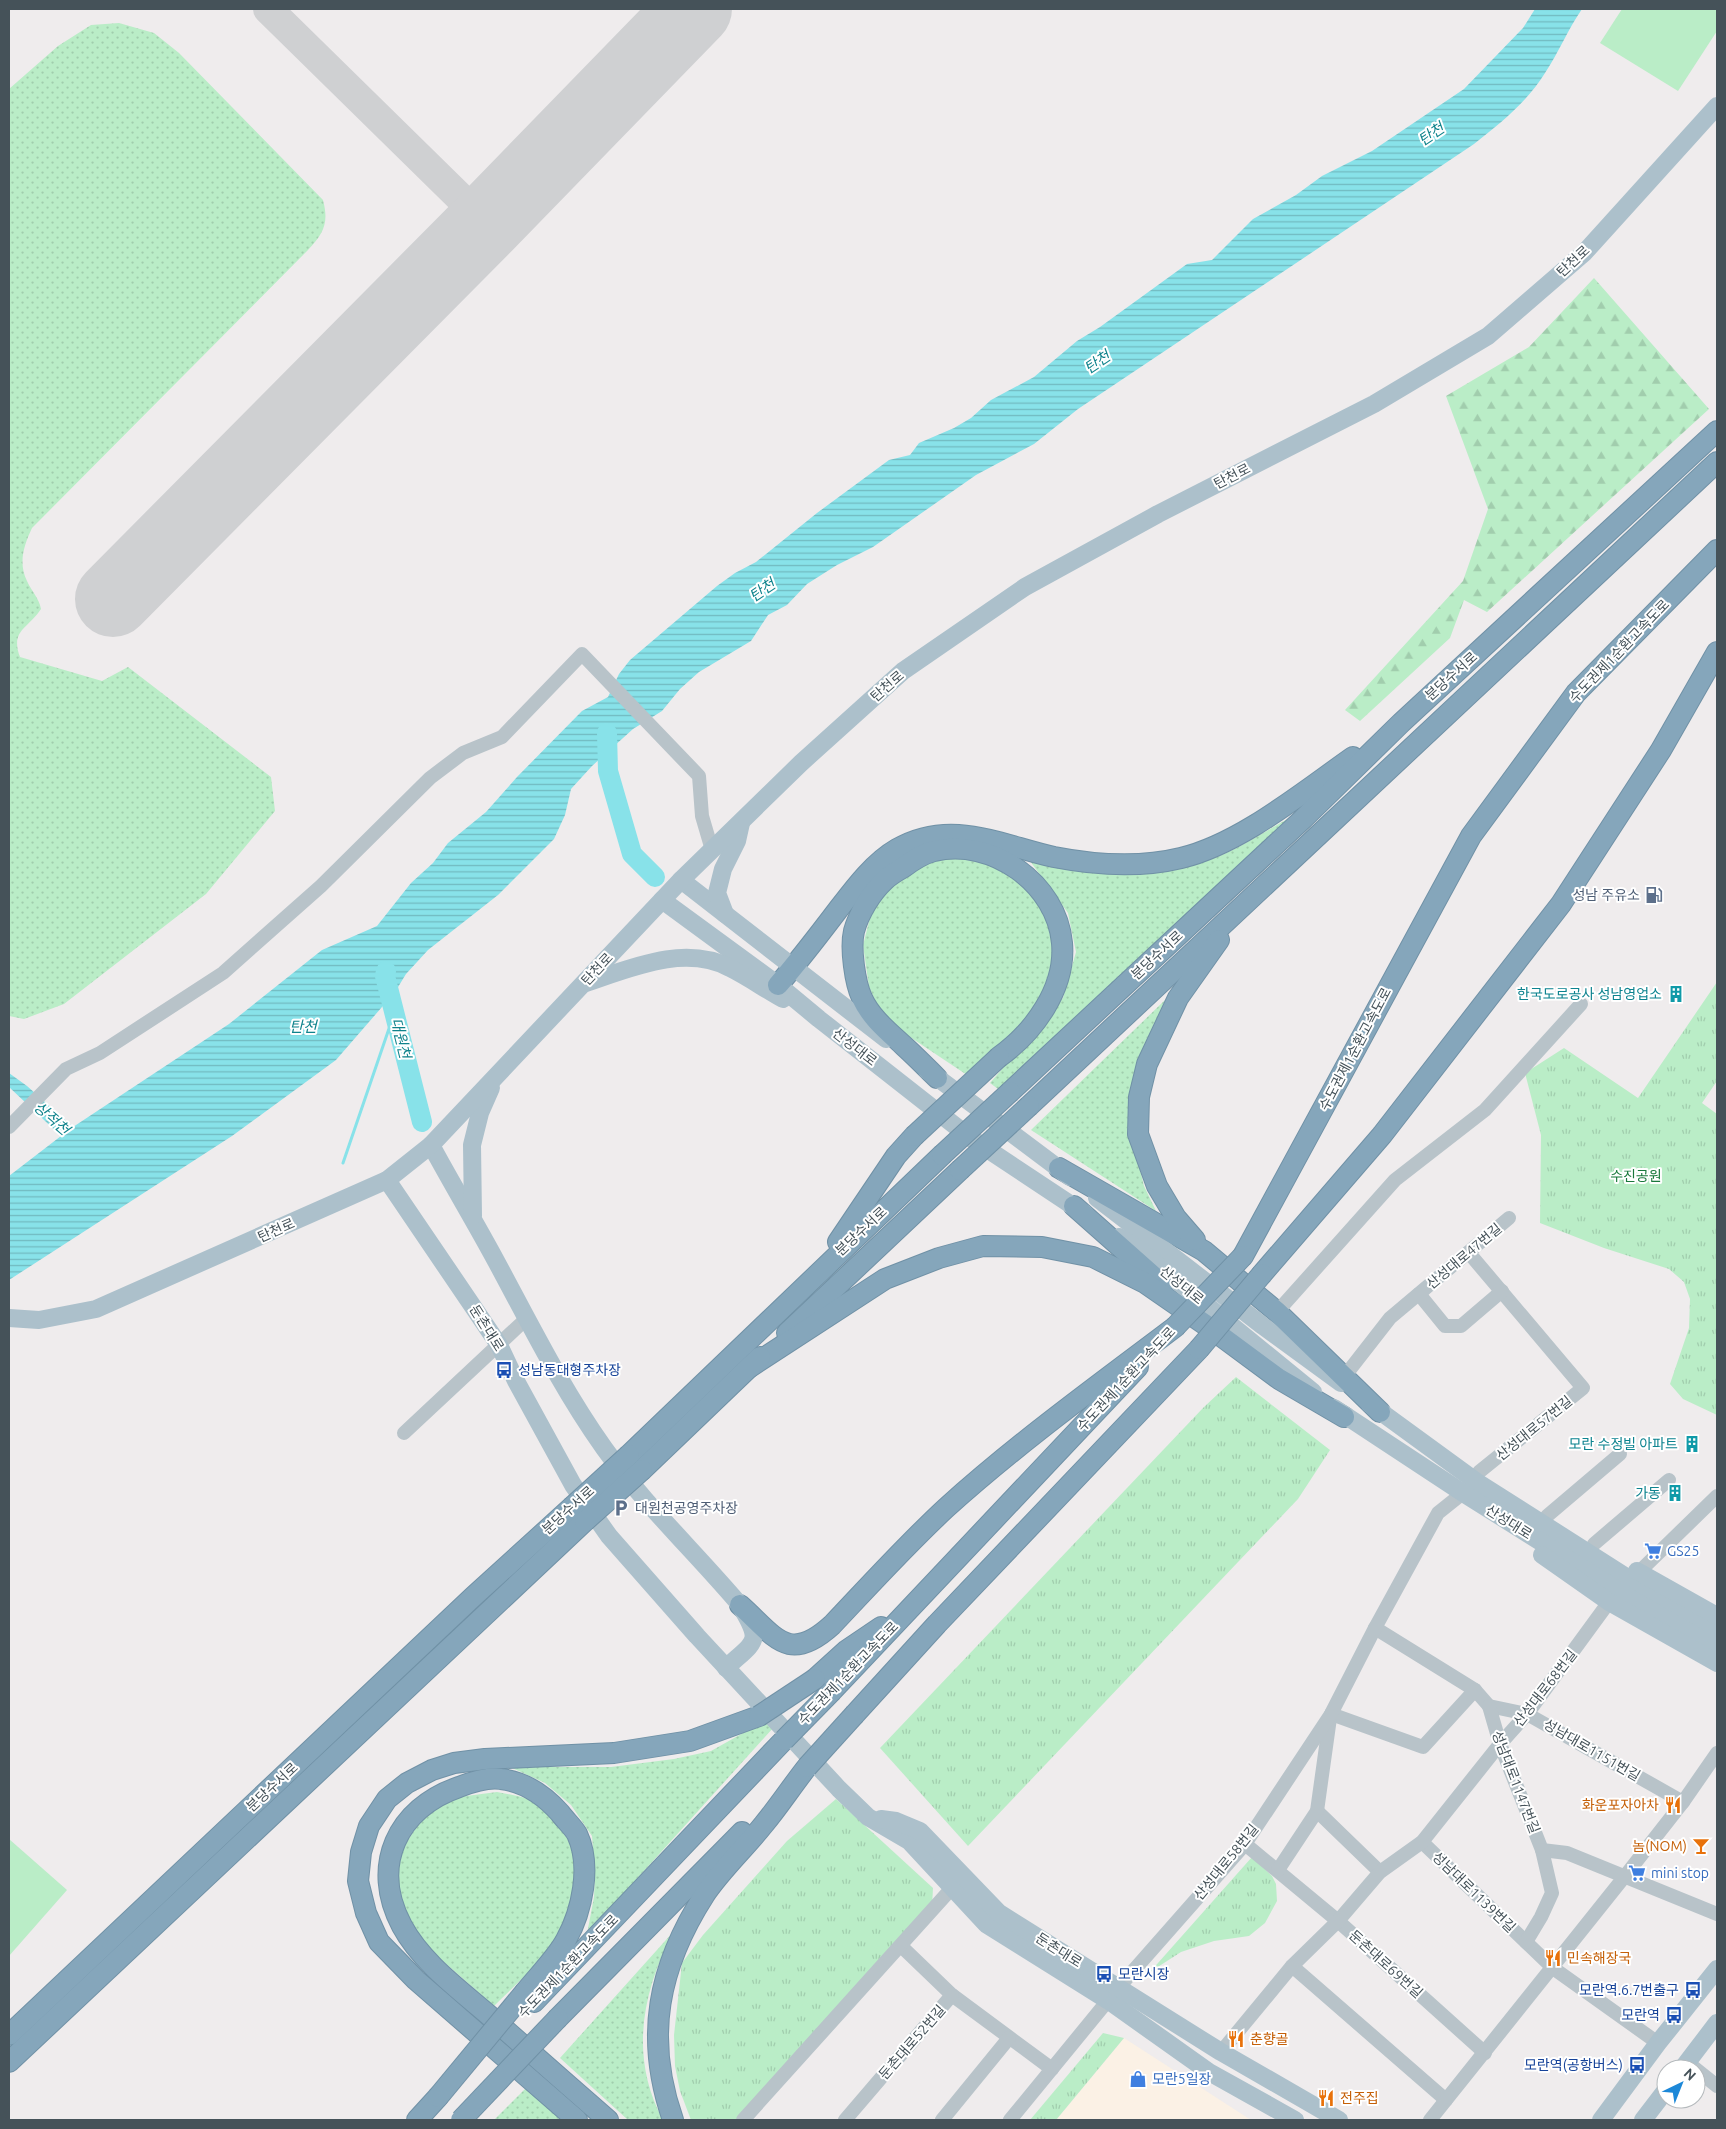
<svg xmlns="http://www.w3.org/2000/svg" width="1726" height="2129" viewBox="0 0 1726 2129" font-family="Ubuntu,'Noto Sans KR',sans-serif">
	<style>
		.commercial { fill: #fbf1e5 }
		.grass { fill: url(#grass-dots) }
		.forest { fill: url(#forest-firs) }
		.park { fill: url(#park-tufts) }
		.pitch { fill: #baedc7 }
		.water { fill: url(#water-rules) }
		.lines { fill: none; stroke-linecap: round; stroke-linejoin: round }
		.stream { stroke: #88e2e9; stroke-width: 3 }
		.river { stroke: #88e2e9; stroke-width: 20 }
		.taxiway { stroke: #cfd0d2; stroke-width: 30 }
		.runway { stroke: #cfd0d2; stroke-width: 76 }
		.highway-casing { stroke: #7091a6; stroke-width: 22 }
		.minor { stroke: #b8c3c9; stroke-width: 14 }
		.major { stroke: #acc0cb; stroke-width: 18 }
		.highway { stroke: #85a6bb; stroke-width: 20 }
		.highway-bridge-casing { stroke: #7091a6; stroke-width: 22; stroke-linecap: butt }
		.highway-bridge { stroke: #85a6bb; stroke-width: 20 }
		.labels { text-anchor: middle; dominant-baseline: central; stroke-width: 4; stroke-linejoin: round; paint-order: stroke }
		.street-label { font-size: 14px; fill: #455259; stroke: #fff }
		.service-label { font-size: 14px; fill: #4e5e75; stroke: #fff; text-anchor: end }
		.culture-label { font-size: 14px; fill: #0d838f; stroke: #fff; text-anchor: end }
		.park-label { font-size: 14px; fill: #19783b; stroke: #fff }
		.transit-label { font-size: 14px; fill: #164399; stroke: #fff; text-anchor: end }
		.shop-label { font-size: 14px; fill: #366cbe; stroke: #fff; text-anchor: start }
		.food-label { font-size: 14px; fill: #c56008; stroke: #fff; text-anchor: start }
		.water-label { font-size: 15px; font-style: italic; fill: #0f838c; stroke: #fff }
	</style>
	<defs>
		<pattern id="grass-dots" width="8" height="8" patternUnits="userSpaceOnUse" patternTransform="scale(1.25)"><rect width="8" height="8" fill="#baedc7"/><path d="M2 2h.1M6 6h.1" fill="none" stroke="#a1cdad" stroke-width="1.8" stroke-linecap="round"/></pattern>
		<pattern id="forest-firs" width="22" height="20" patternUnits="userSpaceOnUse" patternTransform="scale(1.25)"><rect width="22" height="20" fill="#baedc7"/><path d="M5 1l3.5 6h-7zM16 11l3.5 6h-7z" fill="#a1cdad"/></pattern>
		<pattern id="park-tufts" width="24" height="20" patternUnits="userSpaceOnUse" patternTransform="scale(1.25)"><rect width="24" height="20" fill="#baedc7"/><path d="M3 7l-1-3M5 7V3M7 7l1-3M15 17l-1-3M17 17v-4M19 17l1-3" fill="none" stroke="#a1cdad"/></pattern>
		<pattern id="water-rules" width="6" height="5" patternUnits="userSpaceOnUse" patternTransform="scale(1.25)"><rect width="6" height="5" fill="#88e2e9"/><path d="M0 2.5h6" fill="none" stroke="#71bac0"/></pattern>
	</defs>
	<rect width="100%" height="100%" fill="#efeced"/>
	<polygon class="commercial" points="1124,2038 1251,2120 1056,2120"/>
	<g class="grass">
		<path d="M119 23 154 33 179 53 323 200C329 223 324 233 308 250L32 528C24 545 18 563 27 581 32 592 39 598 41 609 28 629 10 630 20 657L102 681 128 667 271 777 275 811 206 894 64 1004 24 1019 9 1016V89L58 46 91 25Z"/>
		<path d="M1293 816 998 1089 990 1083 1063 998 1076 952 1068 913 1030 861C1096 876 1157 880 1222 855 1246 845 1270 828 1293 816Z"/>
		<polygon points="958,858 991,864 1016,876 1040,902 1052,928 1054,962 1043,997 1007,1041 967,1075 883,1019 869,987 863,945 871,914 891,884 930,860"/>
		<polygon points="1165,1000 1155,1028 1132,1137 1144,1186 1156,1211 1031,1130"/>
		<polygon points="783,1717 587,1934 594,1897 595,1874 592,1836 571,1805 545,1783 510,1767 611,1767 674,1759 711,1751 752,1728"/>
		<path d="M497 1792C506 1794 517 1795 527 1799 533 1801 539 1808 545 1812 586 1845 584 1893 558 1936 542 1962 516 1984 494 2006L419 1940 398 1893 397 1868 404 1847 418 1824 432 1809 451 1798Z"/>
		<path d="M674 1931C642 1991 629 2057 663 2120H628L560 2058Z"/>
		<polygon points="528,2086 565,2120 494,2120"/>
	</g>
	<polygon class="forest" points="1594,278 1709,409 1487,612 1464,600 1450,638 1360,721 1345,710 1463,581 1488,509 1446,396 1529,347"/>
	<g class="park">
		<polygon points="1717,982 1717,1081 1702,1103 1717,1114 1717,1415 1683,1399 1670,1384 1689,1328 1690,1299 1684,1282 1669,1269 1604,1248 1540,1223 1541,1135 1525,1073 1564,1048 1638,1098"/>
		<polygon points="1236,1377 1330,1450 1298,1499 968,1846 880,1748 1203,1408"/>
		<polygon points="836,1799 933,1888 932,1906 744,2120 691,2120 680,2091 675,2066 674,2035 682,1963 703,1935 787,1841"/>
		<polygon points="1252,1857 1272,1876 1276,1884 1277,1901 1265,1923 1249,1936 1214,1941 1181,1952 1150,1972"/>
		<polygon points="1103,2033 1124,2038 1056,2120 1030,2120"/>
	</g>
	<g class="pitch">
		<polygon points="1622,9 1717,9 1717,31 1678,91 1600,43"/>
		<polygon points="9,1839 67,1890 9,1956"/>
	</g>
	<path class="water" d="M1535 9H1582C1568 29 1559 52 1545 73 1527 102 1501 123 1474 144L1078 409 1034 444 976 475 873 547 837 565 807 584 787 605 768 615 751 641 699 672 680 689 662 711 633 729 592 766 571 789 565 815 554 839 498 895 428 950 406 974 395 992 336 1060 232 1136 9 1280V1176L61 1136 9 1087V1073L27 1086 73 1127 229 1024 322 950 377 926 411 883 433 863 448 843 486 812 517 777 582 711 608 697 619 674 630 660 717 586 735 573 756 562 817 513 889 460 910 455 919 443 954 428 971 418 991 400 1034 377 1077 341 1100 327 1187 264 1212 260 1253 219 1296 195 1322 176 1372 151 1464 89 1523 28Z"/>
	<g class="lines">
		<polyline class="stream" points="343,1163 394,1014"/>
		<g class="river">
			<polyline points="607,733 608,771 632,854 655,877"/>
			<polyline points="386,971 385,976 422,1122"/>
		</g>
		<polyline class="taxiway" points="268,9 486,223"/>
		<polyline class="runway" points="113,599 486,223 694,9"/>
		<g class="highway-casing">
			<g id="highway">
				<path d="M778 985C799 961 818 936 837 911 854 889 873 863 897 849 951 818 1000 845 1054 857 1095 865 1140 868 1181 858 1240 844 1303 792 1353 757"/>
				<path d="M937 1078C926 1067 915 1056 904 1046 889 1032 871 1018 862 998 855 983 850 948 854 931 859 913 871 893 885 880 890 875 897 871 904 867 912 861 923 854 934 851 992 837 1057 884 1062 943 1066 988 1034 1032 999 1057"/>
				<polyline points="1010,1092 1303,819 1401,723 1717,431"/>
				<polyline points="1029,1106 1717,462"/>
				<polyline points="1059,1168 1204,1251 1277,1312 1380,1412"/>
				<polyline points="1074,1206 1162,1284"/>
				<polyline points="1195,1240 1176,1218 1157,1186 1138,1134 1139,1097 1147,1064 1178,998 1219,940"/>
				<polyline points="838,1242 896,1156 914,1136"/>
				<polyline points="1243,1256 1471,836 1576,693 1717,550"/>
				<polyline points="1262,1274 1382,1135 1561,904 1661,750 1717,652"/>
				<polyline points="787,1333 960,1170"/>
				<polyline points="750,1367 885,1279 939,1258 983,1246 1042,1247 1093,1257 1145,1283 1210,1328 1279,1379 1344,1417"/>
				<polyline points="629,1455 942,1155"/>
				<polyline points="642,1470 760,1357"/>
				<path d="M740 1605C775 1636 788 1665 832 1625 869 1586 906 1545 946 1508 1018 1443 1097 1386 1175 1327"/>
				<polyline points="815,1679 847,1650 881,1627"/>
				<polyline points="832,1691 1138,1367"/>
				<polyline points="855,1714 937,1624 1199,1349"/>
				<path d="M525 1992C538 1976 557 1957 566 1940 582 1911 592 1866 577 1834 573 1827 565 1820 560 1813 544 1795 526 1782 501 1779 488 1777 472 1782 459 1787 397 1808 370 1866 402 1926 422 1963 460 1990 491 2017 530 2052 569 2086 608 2120"/>
				<polyline points="534,2002 784,1740"/>
				<polyline points="558,2018 742,1832"/>
				<polyline points="9,2035 474,1596 572,1507"/>
				<polyline points="9,2062 585,1521"/>
				<polyline points="417,2120 438,2097"/>
				<polyline points="577,2120 416,1980 379,1942 366,1913 358,1881 361,1852 369,1826 387,1799 407,1783 432,1770 454,1763 485,1759 614,1753 690,1741 759,1716"/>
				<path d="M673 2120C644 2037 658 1967 705 1894 722 1869 745 1848 764 1824 779 1806 792 1786 807 1767"/>
			</g>
		</g>
		<g class="minor">
			<polyline points="9,1127 66,1069 100,1053 223,973 321,886 430,778 463,753 502,737 582,654 699,776 702,816 712,850"/>
			<polyline points="1469,1253 1583,1388 1479,1472"/>
			<polyline points="1419,1294 1445,1326 1461,1326 1502,1291"/>
			<polyline points="1277,1312 1395,1180 1485,1110 1581,1004"/>
			<polyline points="1344,1377 1390,1318 1509,1218"/>
			<polyline points="404,1433 526,1319"/>
			<polyline points="1547,1516 1620,1454"/>
			<polyline points="1594,1544 1669,1480"/>
			<polyline points="1639,1572 1717,1496"/>
			<polyline points="1375,1628 1475,1690 1489,1706 1527,1714 1683,1802"/>
			<polyline points="1489,1706 1500,1744 1542,1850 1567,1853 1717,1914"/>
			<polyline points="1331,1714 1423,1747 1475,1690"/>
			<polyline points="1317,1811 1380,1872"/>
			<polyline points="1422,1842 1553,1968 1658,2043"/>
			<polyline points="1245,1844 1338,1921 1485,2053"/>
			<polyline points="1278,1870 1317,1811 1330,1718"/>
			<polyline points="1526,1942 1541,1917 1552,1893 1542,1850"/>
			<polyline points="901,1946 952,1995 1052,2069"/>
			<polyline points="1292,1966 1446,2100"/>
			<polyline points="1221,2052 1292,1966 1338,1921 1380,1872 1422,1842 1500,1744 1527,1714 1609,1602"/>
			<polyline points="1687,2062 1717,2086"/>
			<polyline points="743,2120 952,1888"/>
			<polyline points="845,2120 952,1995"/>
			<polyline points="942,2120 1009,2038"/>
			<polyline points="1010,2120 1119,1987 1245,1844 1331,1714 1375,1628 1438,1513 1463,1493"/>
			<polyline points="1430,2120 1625,1876 1683,1802 1717,1753"/>
		</g>
		<g class="major">
			<polyline points="681,880 886,1039"/>
			<polyline points="662,900 778,985 819,1019 972,1139 1085,1214"/>
			<polyline points="725,914 717,893 723,869 737,841 741,823"/>
			<path d="M586 983C631 968 685 944 730 968 748 977 765 989 783 999"/>
			<polyline points="927,1070 1070,1177"/>
			<path d="M431 1145C452 1184 475 1222 496 1261 530 1324 562 1389 604 1448 644 1504 696 1553 740 1605 763 1643 756 1640 726 1668"/>
			<polyline points="387,1180 499,1345 516,1381 573,1485 609,1536 697,1636 839,1789 868,1817 909,1841 986,1924 1109,2001 1209,2072 1295,2120"/>
			<polyline points="1097,1198 1263,1326 1341,1383"/>
			<polyline points="473,1216 472,1145 480,1113 491,1088"/>
			<polyline points="1119,1237 1139,1250 1313,1392"/>
			<polyline points="9,1318 39,1320 96,1309 387,1180 431,1145 681,880 801,763 903,671 1025,587 1158,514 1374,404 1488,336 1584,253 1717,106"/>
			<polyline points="1370,1404 1477,1482 1642,1587 1717,1631"/>
			<polyline points="1334,1408 1463,1493 1635,1601 1717,1648"/>
			<polyline points="1542,1555 1609,1602 1717,1663"/>
			<polyline points="1637,1571 1717,1616"/>
			<polyline points="881,1819 896,1821 920,1831 999,1913 1221,2052 1339,2120"/>
			<polyline points="1682,2069 1717,2023"/>
			<polyline points="1601,2120 1658,2043 1717,1969"/>
			<polyline points="1643,2120 1666,2090"/>
		</g>
		<use href="#highway" class="highway"/>
		<g class="highway-bridge-casing">
			<g id="highway-bridge">
				<polyline points="914,1136 999,1057"/>
				<polyline points="942,1155 1010,1092"/>
				<polyline points="960,1170 1029,1106"/>
				<polyline points="1175,1327 1243,1256"/>
				<polyline points="1199,1349 1262,1274"/>
				<polyline points="572,1507 629,1455"/>
				<polyline points="585,1521 642,1470"/>
				<polyline points="759,1716 815,1679"/>
				<polyline points="784,1740 832,1691"/>
				<polyline points="807,1767 855,1714"/>
				<polyline points="438,2097 525,1992"/>
				<polyline points="461,2120 558,2018"/>
			</g>
		</g>
		<use href="#highway-bridge" class="highway-bridge"/>
	</g>
	<defs>
		<g id="fuel-bare" transform="scale(1.35)"><path d="M-5.5-6h7V0h2V4h1.3V-2.5L3-4.5l.8-.8L6-3V5H2.5V1h-1V6h-7ZM-4.2-4.7v3.2H.2V-4.7Z" fill="#5c6f8a" stroke="#fff" stroke-width="2.5" paint-order="stroke"/></g>
		<g id="building-bare" transform="scale(1.35)"><path d="M-4-6H4V6H1V3H-1V6H-4ZM-2.5-4.3h1.7v1.8h-1.7ZM.8-4.3h1.7v1.8H.8ZM-2.5-1h1.7V.8h-1.7ZM.8-1h1.7V.8H.8Z" fill="#0f9aa8" stroke="#fff" stroke-width="2.5" paint-order="stroke"/></g>
		<g id="bus-bare" transform="scale(1.35)"><path d="M-5-6H5V4H4V6H2V4H-2V6H-4V4H-5ZM-3.5-4V0h7V-4ZM-3.5 1.2v1.5H-2V1.2ZM2 1.2v1.5H3.5V1.2Z" fill="#1a4fb4" stroke="#fff" stroke-width="2.5" paint-order="stroke"/></g>
		<g id="parking-bare" transform="scale(1.35)"><path d="M-3.5-5.5H1a3.5 3.5 0 0 1 0 7H-1V5.5H-3.5ZM-1-3.4V-.6H.8a1.4 1.4 0 0 0 0-2.8Z" fill="#5c6f8a" stroke="#fff" stroke-width="2.5" paint-order="stroke"/></g>
		<g id="supermarket-bare" transform="scale(1.35)"><path d="M-6-5.5h2.5l.6 2H6L4.5 2H-2.5L-4.4-4H-6ZM-1.5 3.2a1.3 1.3 0 1 0 .1 0ZM3 3.2a1.3 1.3 0 1 0 .1 0Z" fill="#3f7fe0" stroke="#fff" stroke-width="2.5" paint-order="stroke"/></g>
		<g id="restaurant-bare" transform="scale(1.35)"><path d="M-5-6h1v4h1v-4h1v4h1v-4h1v5L-1.5 .5V6h-2V.5L-5-1ZM5-6V6H3V1.5H1.5Q1.5-4 5-6Z" fill="#e8710a" stroke="#fff" stroke-width="2.5" paint-order="stroke"/></g>
		<g id="bar-bare" transform="scale(1.35)"><path d="M-6-5H6L.8 .8V4.5H3.5V6h-7V4.5H-.8V.8Z" fill="#e8710a" stroke="#fff" stroke-width="2.5" paint-order="stroke"/></g>
		<g id="shop-bare" transform="scale(1.35)"><path d="M-5-2.5h2.3a2.7 3.5 0 0 1 5.4 0H5L5.5 6h-11ZM-1.5-2.5h3a1.5 2.3 0 0 0-3 0Z" fill="#3f7fe0" stroke="#fff" stroke-width="2.5" paint-order="stroke"/></g>
	</defs>
	<g fill-rule="evenodd">
		<use href="#fuel-bare" x="1654" y="895"/>
		<use href="#building-bare" x="1676" y="994"/>
		<use href="#bus-bare" x="504" y="1370"/>
		<use href="#building-bare" x="1692" y="1444"/>
		<use href="#building-bare" x="1675" y="1493"/>
		<use href="#parking-bare" x="621" y="1508"/>
		<use href="#supermarket-bare" x="1653" y="1551"/>
		<use href="#restaurant-bare" x="1673" y="1805"/>
		<use href="#bar-bare" x="1701" y="1846"/>
		<use href="#supermarket-bare" x="1637" y="1873"/>
		<use href="#restaurant-bare" x="1553" y="1958"/>
		<use href="#bus-bare" x="1104" y="1974"/>
		<use href="#bus-bare" x="1693" y="1990"/>
		<use href="#bus-bare" x="1674" y="2015"/>
		<use href="#restaurant-bare" x="1236" y="2039"/>
		<use href="#bus-bare" x="1637" y="2065"/>
		<use href="#shop-bare" x="1138" y="2079"/>
		<use href="#restaurant-bare" x="1326" y="2098"/>
	</g>
	<g class="labels">
		<g class="street-label">
			<text transform="translate(1573 261) rotate(-43)">탄천로</text>
			<text transform="translate(1232 476) rotate(-27)">탄천로</text>
			<text transform="translate(1619 651) rotate(-46)">수도권제1순환고속도로</text>
			<text transform="translate(1451 676) rotate(-42)">분당수서로</text>
			<text transform="translate(887 686) rotate(-41)">탄천로</text>
			<text transform="translate(1157 955) rotate(-43)">분당수서로</text>
			<text transform="translate(597 969) rotate(-47)">탄천로</text>
			<text transform="translate(855 1047) rotate(38)">산성대로</text>
			<text transform="translate(1355 1049) rotate(-62)">수도권제1순환고속도로</text>
			<text transform="translate(276 1230) rotate(-24)">탄천로</text>
			<text transform="translate(861 1231) rotate(-43)">분당수서로</text>
			<text transform="translate(1464 1256) rotate(-40)">산성대로47번길</text>
			<text transform="translate(1182 1285) rotate(39)">산성대로</text>
			<text transform="translate(487 1328) rotate(58)">둔촌대로</text>
			<text transform="translate(1126 1379) rotate(-47)">수도권제1순환고속도로</text>
			<text transform="translate(1534 1428) rotate(-39)">산성대로57번길</text>
			<text transform="translate(568 1510) rotate(-42)">분당수서로</text>
			<text transform="translate(1509 1522) rotate(32)">산성대로</text>
			<text transform="translate(848 1673) rotate(-46)">수도권제1순환고속도로</text>
			<text transform="translate(1545 1688) rotate(-52)">산성대로68번길</text>
			<text transform="translate(1592 1750) rotate(30)">성남대로1151번길</text>
			<text transform="translate(1516 1782) rotate(69)">성남대로1147번길</text>
			<text transform="translate(272 1787) rotate(-43)">분당수서로</text>
			<text transform="translate(1226 1862) rotate(-51)">산성대로58번길</text>
			<text transform="translate(1474 1892) rotate(44)">성남대로1139번길</text>
			<text transform="translate(1059 1950) rotate(32)">둔촌대로</text>
			<text transform="translate(1386 1964) rotate(42)">둔촌대로69번길</text>
			<text transform="translate(568 1966) rotate(-46)">수도권제1순환고속도로</text>
			<text transform="translate(912 2042) rotate(-49)">둔촌대로52번길</text>
		</g>
		<g class="service-label">
			<text x="1640" y="895">성남 주유소</text>
			<text x="635" y="1508" text-anchor="start">대원천공영주차장</text>
		</g>
		<g class="culture-label">
			<text x="1662" y="994">한국도로공사 성남영업소</text>
			<text x="1678" y="1444">모란 수정빌 아파트</text>
			<text x="1661" y="1493">가동</text>
		</g>
		<g class="park-label">
			<text x="1636" y="1176">수진공원</text>
		</g>
		<g class="transit-label">
			<text x="518" y="1370" text-anchor="start">성남동대형주차장</text>
			<text x="1118" y="1974" text-anchor="start">모란시장</text>
			<text x="1679" y="1990">모란역.6.7번출구</text>
			<text x="1660" y="2015">모란역</text>
			<text x="1623" y="2065">모란역(공항버스)</text>
		</g>
		<g class="shop-label">
			<text x="1667" y="1551">GS25</text>
			<text x="1651" y="1873">mini stop</text>
			<text x="1152" y="2079">모란5일장</text>
		</g>
		<g class="food-label">
			<text x="1659" y="1805" text-anchor="end">화운포자아차</text>
			<text x="1687" y="1846" text-anchor="end">놈(NOM)</text>
			<text x="1567" y="1958">민속해장국</text>
			<text x="1250" y="2039">춘향골</text>
			<text x="1340" y="2098">전주집</text>
		</g>
		<g class="water-label">
			<text transform="translate(1431 134) rotate(-34)">탄천</text>
			<text transform="translate(1097 362) rotate(-34)">탄천</text>
			<text transform="translate(762 590) rotate(-34)">탄천</text>
			<text x="303" y="1026">탄천</text>
			<text transform="translate(401 1038) rotate(76)">대원천</text>
			<text transform="translate(52 1118) rotate(41)">상적천</text>
		</g>
	</g>
	<rect width="1726" height="2129" fill="none" stroke="#455259" stroke-width="20"/>
	<g transform="translate(1681 2084) rotate(43)"><circle r="24" fill="#ffffff" stroke="#b5babd"/>
	<path d="M0-4L9 19L0 12L-9 19Z" fill="#1d88d8"/>
	<text y="-8" font-size="14" font-weight="bold" text-anchor="middle" fill="#455259">N</text>
	</g>
</svg>
